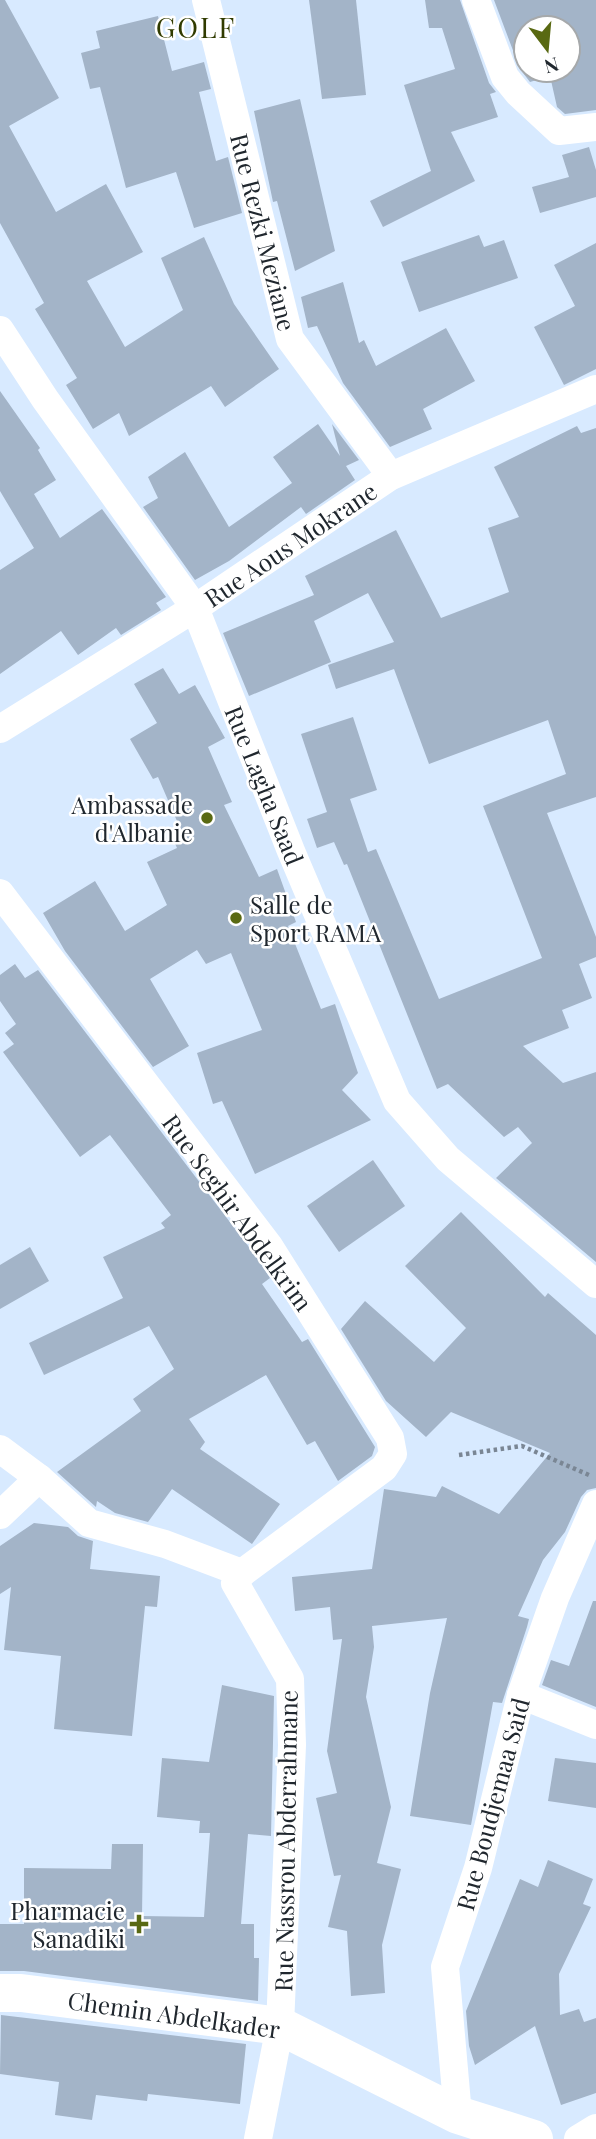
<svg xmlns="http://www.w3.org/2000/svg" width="596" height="2139" viewBox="0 0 596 2139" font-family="'Playfair Display',serif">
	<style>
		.building { fill: #a3b4c8; fill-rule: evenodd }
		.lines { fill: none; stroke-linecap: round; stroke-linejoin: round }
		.path { stroke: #7a8694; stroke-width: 4.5; stroke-dasharray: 3.5 3.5; stroke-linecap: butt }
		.street { stroke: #fff; stroke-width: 28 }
		.secondary { stroke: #fff; stroke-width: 38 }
		.poi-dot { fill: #596912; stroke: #fff; stroke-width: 2.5 }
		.labels { text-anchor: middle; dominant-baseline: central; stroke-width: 5; stroke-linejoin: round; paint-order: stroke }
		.street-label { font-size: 24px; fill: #20272e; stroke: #fff }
		.poi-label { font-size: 24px; fill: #20272e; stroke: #fff; text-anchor: end }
		.quarter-label { font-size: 28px; letter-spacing: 2px; fill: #303b00; stroke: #fff }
	</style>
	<rect width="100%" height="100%" fill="#d8eaff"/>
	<g class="building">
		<polygon points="0,0 5,0 59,98 9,126 56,212 106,184 143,252 87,281 125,347 183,310 161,258 204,237 234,304 279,369 225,407 211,386 129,436 119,413 93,429 66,385 77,378 35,309 44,303 0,223"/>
		<polygon points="309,0 356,0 366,95 322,99"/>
		<polygon points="425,0 460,0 489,83 496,92 490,94 498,117 451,132 475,181 383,227 370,201 431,171 404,85 455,69 442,28 429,28"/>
		<path d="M494 0H596V110L565 114 557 107 550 76 530 82 520 69ZM526 28H568V70H526Z"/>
		<polygon points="158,16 172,71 204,62 211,89 199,92 216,161 228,157 242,213 194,228 176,172 126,188 100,87 90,89 81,53 100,48 96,31"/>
		<polygon points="300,99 335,251 295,271 277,201 273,202 254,111"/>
		<polygon points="589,147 596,170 596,197 540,213 532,187 569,177 562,155"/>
		<polygon points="479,235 484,247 504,240 518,278 419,312 401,262"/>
		<polygon points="596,243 596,369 564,385 534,327 575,306 554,265"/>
		<polygon points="343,282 359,343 364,340 376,366 446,328 475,381 423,409 432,429 390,447 343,383 317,326 308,328 301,297"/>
		<polygon points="0,391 40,448 38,450 56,480 34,494 60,538 102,509 166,597 156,603 161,610 121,635 116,628 78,655 61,631 0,674 0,570 34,548 0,491"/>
		<polygon points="318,424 340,456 332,424 359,460 346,466 355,480 306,514 301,507 229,561 195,580 143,507 158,498 148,477 185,452 229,527 292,483 273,457"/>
		<polygon points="577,426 581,433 596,428 596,797 547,813 596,937 596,957 579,964 592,998 562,1010 569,1028 523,1046 563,1083 596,1072 596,1262 496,1178 532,1143 518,1127 504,1137 448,1084 437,1089 347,864 344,865 334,842 317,848 307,819 327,812 301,734 353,717 377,790 350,799 368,852 376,849 439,999 542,958 483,806 566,774 548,720 429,764 394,669 336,689 328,665 394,642 368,593 314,621 331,662 249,696 223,633 314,595 305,576 396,530 441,618 509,592 488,528 519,517 494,467"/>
		<polygon points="163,668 179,694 195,685 225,738 208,747 232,802 224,805 259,877 277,869 296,922 288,926 321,1009 335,1004 358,1073 342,1090 371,1120 255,1174 222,1101 213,1104 197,1053 262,1030 231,953 206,964 197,950 150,979 189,1046 153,1067 65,951 43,913 95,881 125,931 167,905 147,862 177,848 173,839 183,835 158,777 153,779 130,739 157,723 134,684"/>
		<polygon points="15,964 25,978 38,970 255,1255 270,1278 262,1284 302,1342 308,1339 375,1447 372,1456 338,1481 315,1441 307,1445 266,1375 189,1419 205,1442 200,1449 280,1504 252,1544 172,1489 148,1522 115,1513 97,1501 96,1507 57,1472 141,1411 133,1399 174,1369 149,1326 44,1375 29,1343 123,1298 103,1257 165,1228 161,1223 171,1215 110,1135 80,1157 3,1052 14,1044 5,1033 16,1024 0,1001 0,975"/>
		<polygon points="373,1160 405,1206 339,1252 307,1206"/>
		<polygon points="461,1212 545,1297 548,1293 596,1335 596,1488 587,1490 581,1497 565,1532 543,1560 518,1616 529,1619 527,1627 502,1703 493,1702 471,1825 410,1816 430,1693 447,1618 372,1626 374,1647 366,1697 391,1807 377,1863 401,1869 382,1945 385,1993 351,1996 347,1931 328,1927 341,1875 334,1876 316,1798 337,1793 327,1751 342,1639 333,1640 330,1607 295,1611 292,1577 372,1569 384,1489 436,1497 442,1486 499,1514 550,1453 451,1412 426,1437 386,1401 341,1329 365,1301 434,1362 466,1328 405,1266"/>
		<polygon points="30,1247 49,1281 0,1309 0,1265"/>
		<polygon points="34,1523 68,1527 78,1536 93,1541 90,1569 160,1576 157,1607 145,1606 132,1736 54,1729 61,1656 4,1650 11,1587 0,1594 0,1546"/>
		<polygon points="593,1601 596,1601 596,1707 542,1685 551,1660 569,1666"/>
		<polygon points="222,1685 274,1696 271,1836 248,1834 241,1924 254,1924 254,1958 259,1958 258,2001 24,1971 0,1971 0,1924 24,1924 24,1868 111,1869 112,1844 143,1844 142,1916 204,1917 210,1833 199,1833 200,1821 157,1817 162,1758 209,1762"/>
		<polygon points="555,1758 596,1763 596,1808 548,1801"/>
		<polygon points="548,1860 593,1879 583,1904 591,1907 559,1974 560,2015 579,2009 584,2022 596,2018 596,2093 561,2105 535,2026 475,2065 469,2046 466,2011 520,1879 538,1887"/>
		<polygon points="1,2015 246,2044 240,2104 148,2094 147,2101 96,2095 92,2120 55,2115 59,2082 0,2074"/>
	</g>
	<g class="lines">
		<polyline class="path" points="459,1455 522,1446 589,1475"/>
		<g class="street">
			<polyline points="206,0 290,339 391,476"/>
			<polyline points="476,0 505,77 518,93 559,131 596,127"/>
			<polyline points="0,330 45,399 195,608 291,851 397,1101 448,1159 596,1284"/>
			<polyline points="0,729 195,608 391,476 596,389"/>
			<polyline points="0,893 269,1246 390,1438 393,1454 384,1468 242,1573"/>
			<polyline points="0,1449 39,1478 89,1523 165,1544 242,1573 235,1583 290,1679 292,1745 280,2026 258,2139"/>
			<polyline points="0,1515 39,1478"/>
			<polyline points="521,1695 596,1725"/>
			<polyline points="458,2115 445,1967 478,1868 521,1695 555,1598 596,1504"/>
			<polyline points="578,2139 596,2128"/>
		</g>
		<polyline class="secondary" points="0,1993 21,1993 280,2026 458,2115 534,2139"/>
	</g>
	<g class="poi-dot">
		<circle cx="207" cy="818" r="7"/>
		<circle cx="236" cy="918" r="7"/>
		<path d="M135.5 1913.5h7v7h7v7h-7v7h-7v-7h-7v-7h7z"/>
	</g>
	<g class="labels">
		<g class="street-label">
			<text transform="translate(264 232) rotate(76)">Rue Rezki Meziane</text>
			<text transform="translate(290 544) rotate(-34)">Rue Aous Mokrane</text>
			<text transform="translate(265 785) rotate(68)">Rue Lagha Saad</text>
			<text transform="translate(238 1212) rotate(54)">Rue Seghir Abdelkrim</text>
			<text transform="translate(492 1804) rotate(-75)">Rue Boudjemaa Said</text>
			<text transform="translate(285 1841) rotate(-89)">Rue Nassrou Abderrahmane</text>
			<text transform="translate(174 2014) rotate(8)">Chemin Abdelkader</text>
		</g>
		<g class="poi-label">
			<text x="193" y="804">Ambassade<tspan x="193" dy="28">d'Albanie</tspan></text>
			<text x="250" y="904" text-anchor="start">Salle de<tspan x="250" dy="28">Sport RAMA</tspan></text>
			<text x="125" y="1910">Pharmacie<tspan x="125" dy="28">Sanadiki</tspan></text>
		</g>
		<g class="quarter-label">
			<text x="196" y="26">GOLF</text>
		</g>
	</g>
	<g transform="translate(547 49) rotate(164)"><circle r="33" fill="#ffffff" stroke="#a6a9ab" stroke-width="2"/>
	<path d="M0-5L12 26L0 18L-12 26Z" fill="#596912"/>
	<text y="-10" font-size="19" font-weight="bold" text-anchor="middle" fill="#20272e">N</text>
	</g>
</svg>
